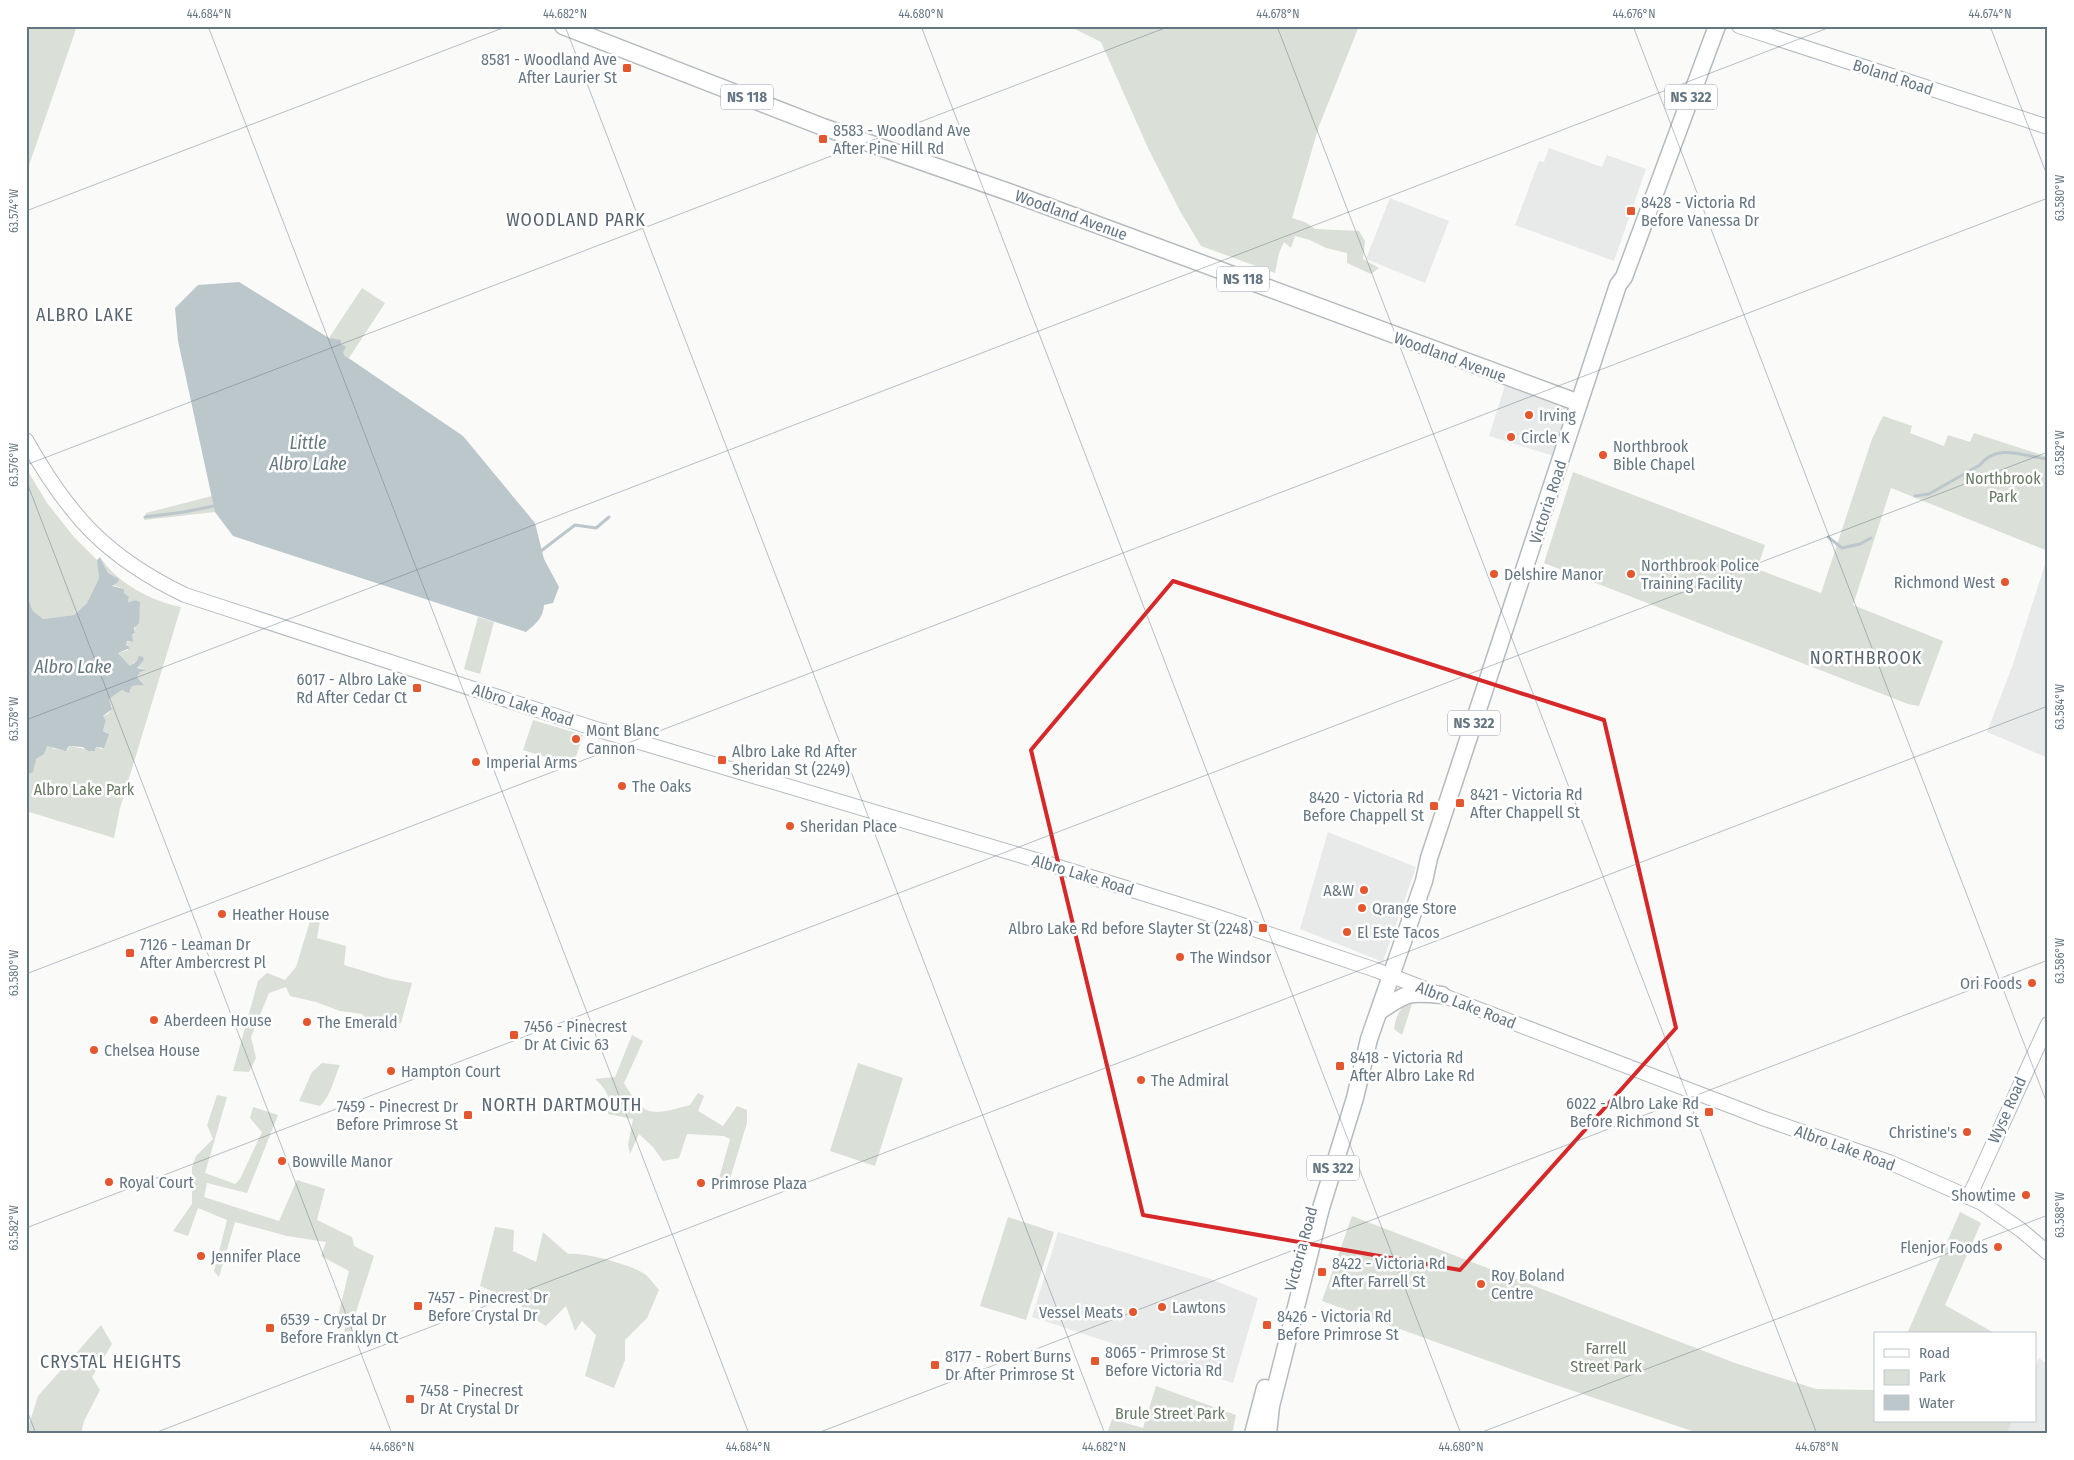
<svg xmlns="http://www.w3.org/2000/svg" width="2074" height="1460" viewBox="0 0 2074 1460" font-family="'Fira Sans Condensed',sans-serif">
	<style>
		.built { fill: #e8e9e9 }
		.green { fill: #dadfd7 }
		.water { fill: #bbc7cb }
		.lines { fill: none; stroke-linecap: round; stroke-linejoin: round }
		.stream { stroke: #bbc7cb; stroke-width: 3 }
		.secondary-casing { stroke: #b3babf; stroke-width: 16 }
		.primary-casing { stroke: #b5babe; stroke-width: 19 }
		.secondary { stroke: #fff; stroke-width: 14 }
		.primary { stroke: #fff; stroke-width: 16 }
		.marked { fill: none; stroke: #d62828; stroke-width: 4; stroke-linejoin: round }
		.ticks { fill: none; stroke: #657683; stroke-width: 1; stroke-opacity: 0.45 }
		.poi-dot { fill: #e4572e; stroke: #fff; stroke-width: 2 }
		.labels { text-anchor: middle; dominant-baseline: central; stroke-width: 5; stroke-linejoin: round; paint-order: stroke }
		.shield { fill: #fff; stroke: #939fa8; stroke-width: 1 }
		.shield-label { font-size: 15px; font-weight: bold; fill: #657683 }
		.poi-label { font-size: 16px; fill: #657683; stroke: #fff; text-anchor: start }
		.street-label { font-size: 16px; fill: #657683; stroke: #fff }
		.park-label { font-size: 16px; fill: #687a64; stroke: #fff }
		.neighbourhood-label { font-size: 18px; letter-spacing: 1px; fill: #57646e; stroke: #fff }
		.water-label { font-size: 18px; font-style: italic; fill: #60757c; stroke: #fff }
		.neatline { fill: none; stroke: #657683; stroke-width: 2 }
		.ticks-label { font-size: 12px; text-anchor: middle; fill: #657683 }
	</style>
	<rect width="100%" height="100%" fill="#fafaf8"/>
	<g class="built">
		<polygon points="1549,148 1602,167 1607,155 1646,169 1614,261 1515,225 1539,161 1544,162"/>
		<polygon points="1390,198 1449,221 1425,283 1366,259"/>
		<polygon points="1507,379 1576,404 1560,458 1489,436"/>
		<polygon points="2048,555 2048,758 1987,732 2012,667"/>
		<polygon points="1328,832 1416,867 1383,962 1300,929"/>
		<polygon points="1058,1232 1208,1278 1258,1298 1233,1383 1032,1317"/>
		<polygon points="2039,1358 2048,1365 2048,1434 2007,1434 2012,1421 2035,1421 2035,1368"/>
	</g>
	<g class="green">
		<polygon points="26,26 77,26 26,174"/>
		<polygon points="1069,26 1359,26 1319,126 1292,218 1305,222 1315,229 1359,231 1365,241 1363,259 1379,268 1371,274 1347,263 1347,253 1326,248 1310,240 1295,236 1291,248 1284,242 1279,253 1275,273 1201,246 1180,211 1148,148 1101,42"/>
		<polygon points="362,288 385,303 349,358 343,354 341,341 329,338"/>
		<polygon points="1883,416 1912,426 1910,433 1944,446 1948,435 1970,442 1974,433 2048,457 2048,551 1891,488 1853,605 1943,641 1919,706 1908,704 1544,563 1573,472 1765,545 1757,569 1821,593 1872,439"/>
		<polygon points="26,468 47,503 74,537 97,560 98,564 99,578 87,603 74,615 43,619 33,611 26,594"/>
		<polygon points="212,496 215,512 144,520 146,513"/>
		<path d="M100 557C117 583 151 601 181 607L120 808 114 838 26 811V775L36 759 45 752V747L48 745 54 749 68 750 69 746 86 749 88 751H95L96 747 102 749 108 733 103 731 106 720 103 716 108 714 112 707 109 699 122 690 130 691 132 686H138L142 682 137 677 140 672 144 669 137 667 144 660 143 657 138 658 136 662 133 663V666H130L118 653 128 650 126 642H131L132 635 135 634C134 625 140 613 140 602L136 600 128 602 129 598 124 593V589L112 585 117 578 108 573Z"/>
		<polygon points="478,617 494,622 480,674 464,669"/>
		<polygon points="533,720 583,735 573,766 523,750"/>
		<polygon points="311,918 320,921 317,938 346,946 344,965 390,979 412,983 401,1023 380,1030 362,1014 340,1011 316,1002 290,996 286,987 269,993 251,1037 256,1058 249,1072 233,1071 258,981 267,973 285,980 296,967"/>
		<path d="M1408 1001H1413L1402 1035 1394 1029C1396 1016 1399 1010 1408 1001Z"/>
		<path d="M632 1035 643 1041 624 1083C645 1119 652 1115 690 1105L698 1093 704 1096 698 1111 723 1126 737 1106 747 1110V1123L729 1182H718L730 1139 724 1136 687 1134 679 1158 663 1161 653 1147 639 1134 630 1154 628 1145 633 1119 608 1114C612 1098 606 1089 595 1079L615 1077Z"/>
		<path d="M322 1063 340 1065C333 1080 332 1094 320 1106L299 1101 312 1072Z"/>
		<polygon points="858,1063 903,1078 875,1166 830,1151"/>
		<polygon points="217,1095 227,1097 205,1173 235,1184 240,1179 262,1132 250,1118 253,1107 278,1115 247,1193 207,1183 204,1197 279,1221 297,1180 325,1189 317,1220 352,1237 354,1246 374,1256 356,1312 348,1347 343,1343 345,1327 338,1316 349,1271 321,1256 326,1242 287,1236 235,1222 219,1277 214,1271 227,1220 198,1208 188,1236 173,1231 192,1204 192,1167 196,1156 213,1139 207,1125"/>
		<polygon points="1960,1212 1981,1223 1945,1305 1996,1334 1907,1334"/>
		<polygon points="1352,1216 1735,1363 1816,1389 1875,1390 1875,1421 2012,1421 2007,1434 1701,1434 1547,1382 1322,1301"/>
		<polygon points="1008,1217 1054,1232 1026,1320 980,1306"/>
		<path d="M495 1227 514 1230 513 1251 536 1262 543 1232 568 1254C585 1252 633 1265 646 1275 651 1279 655 1286 659 1290L647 1318 625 1340V1360L614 1388 585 1376 596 1335 582 1321 575 1331 566 1306 546 1326 526 1314 520 1303 480 1286Z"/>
		<polygon points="101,1325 112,1344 92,1377 100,1390 84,1421 81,1434 26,1434 38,1396"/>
		<polygon points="1156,1386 1236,1415 1232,1434 1107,1434 1112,1419 1143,1428"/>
	</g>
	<g class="water">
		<path d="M239 282 329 338 341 340V344L346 347 343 352 344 355 463 436 535 523 544 559 559 587 553 603 544 605C543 618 536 624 526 632L233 536 215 512 178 341 175 308 198 285Z"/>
		<polygon points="100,557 108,573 119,579 118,582 112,586 124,589 124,593 129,597 128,602 136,600 140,602 139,623 134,628 135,633 132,635 133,642 127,641 126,645 130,648 118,653 130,666 136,662 139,656 143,657 144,660 137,668 146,670 140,672 137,677 144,685 132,686 129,693 122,690 109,699 112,709 103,716 106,720 103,731 109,734 104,748 96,747 95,751 88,751 83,747 69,746 66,751 47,746 44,754 36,759 33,772 26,775 26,594 33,611 43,619 74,615 87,603 99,578 97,560"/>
	</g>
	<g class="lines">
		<g class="stream">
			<path d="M1915 496 1929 494 1980 465C1997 442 2026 457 2048 459"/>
			<polyline points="145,517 184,512 214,506"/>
			<polyline points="1828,537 1842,548 1860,544 1871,538"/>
			<polyline points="541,551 575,525 596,528 609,517"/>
		</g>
		<g class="secondary-casing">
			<g id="secondary">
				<polyline points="1739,26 2048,127"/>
				<path d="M26 440C69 516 106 557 185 595L599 730 1046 863 1209 914 1376 970 1765 1119 1889 1162 1982 1203 2021 1230 2048 1253"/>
				<polyline points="1969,1197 2048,1024"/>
			</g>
		</g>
		<g class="primary-casing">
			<g id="primary">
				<polyline points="563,26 823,127 1017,195 1579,403"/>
				<path d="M1380 1011C1407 992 1409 992 1442 995"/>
				<polyline points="1253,1434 1265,1388"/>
				<polyline points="1268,1434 1271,1406 1321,1208 1355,1098 1369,1039 1424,881 1429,858 1618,285 1624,277 1717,26"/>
			</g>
		</g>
		<use href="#secondary" class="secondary"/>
		<use href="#primary" class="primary"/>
	</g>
	<path class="marked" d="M1173 581 1604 720 1676 1028 1460 1270 1143 1215 1031 750Z"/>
	<path class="ticks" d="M208 26 749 1434M565 26 1105 1434M921 26 1461 1434M1277 26 1817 1434M1633 26 2048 1106M1990 26 2048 178M26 211 508 26M26 465 1170 26M26 480 392 1434M26 720 1833 26M26 974 2048 198M26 1228 2048 452M26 1408 36 1434M152 1434 2048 706M815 1434 2048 960M1477 1434 2048 1215"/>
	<g class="poi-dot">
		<rect x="622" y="63" width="10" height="10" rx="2.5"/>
		<rect x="818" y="134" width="10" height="10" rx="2.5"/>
		<rect x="1626" y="206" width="10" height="10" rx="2.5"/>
		<circle cx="1529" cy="415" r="5"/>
		<circle cx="1511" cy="437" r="5"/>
		<circle cx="1603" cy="455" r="5"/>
		<circle cx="1494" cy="574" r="5"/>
		<circle cx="1631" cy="574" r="5"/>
		<circle cx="2005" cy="582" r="5"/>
		<rect x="412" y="683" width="10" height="10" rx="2.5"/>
		<circle cx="576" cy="739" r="5"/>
		<rect x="717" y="755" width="10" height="10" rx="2.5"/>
		<circle cx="476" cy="762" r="5"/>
		<circle cx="622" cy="786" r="5"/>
		<rect x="1455" y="798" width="10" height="10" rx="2.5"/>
		<rect x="1429" y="801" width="10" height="10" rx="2.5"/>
		<circle cx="790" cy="826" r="5"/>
		<circle cx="1364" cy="890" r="5"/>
		<circle cx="1362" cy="908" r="5"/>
		<circle cx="222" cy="914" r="5"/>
		<rect x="1258" y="923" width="10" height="10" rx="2.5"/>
		<circle cx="1347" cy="932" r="5"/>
		<rect x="125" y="948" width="10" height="10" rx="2.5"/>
		<circle cx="1180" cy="957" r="5"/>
		<circle cx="2032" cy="983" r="5"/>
		<circle cx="154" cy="1020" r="5"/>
		<circle cx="307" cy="1022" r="5"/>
		<rect x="509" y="1030" width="10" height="10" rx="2.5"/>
		<circle cx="94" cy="1050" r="5"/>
		<rect x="1335" y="1061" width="10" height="10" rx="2.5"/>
		<circle cx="391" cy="1071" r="5"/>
		<circle cx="1141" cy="1080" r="5"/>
		<rect x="1704" y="1107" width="10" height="10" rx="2.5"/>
		<rect x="463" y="1110" width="10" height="10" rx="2.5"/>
		<circle cx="1967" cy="1132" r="5"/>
		<circle cx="282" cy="1161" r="5"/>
		<circle cx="109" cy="1182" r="5"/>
		<circle cx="701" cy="1183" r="5"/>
		<circle cx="2026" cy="1195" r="5"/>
		<circle cx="1998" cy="1247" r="5"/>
		<circle cx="201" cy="1256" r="5"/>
		<rect x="1317" y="1267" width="10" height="10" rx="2.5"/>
		<circle cx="1481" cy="1284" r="5"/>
		<rect x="413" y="1301" width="10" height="10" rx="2.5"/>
		<circle cx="1162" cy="1307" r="5"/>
		<circle cx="1133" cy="1312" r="5"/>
		<rect x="1262" y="1320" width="10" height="10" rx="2.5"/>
		<rect x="265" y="1323" width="10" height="10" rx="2.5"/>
		<rect x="1090" y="1356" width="10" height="10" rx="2.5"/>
		<rect x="930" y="1360" width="10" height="10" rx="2.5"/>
		<rect x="405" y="1394" width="10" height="10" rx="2.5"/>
	</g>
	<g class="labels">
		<g class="shield">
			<rect x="721" y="84.5" width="52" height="25" rx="4"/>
			<rect x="1665" y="84.5" width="52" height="25" rx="4"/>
			<rect x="1217" y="266.5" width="52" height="25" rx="4"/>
			<rect x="1448" y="710.5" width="52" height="25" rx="4"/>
			<rect x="1307" y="1155.5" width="52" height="25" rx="4"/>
		</g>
		<g class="shield-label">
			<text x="747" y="97">NS 118</text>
			<text x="1691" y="97">NS 322</text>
			<text x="1243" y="279">NS 118</text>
			<text x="1474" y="723">NS 322</text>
			<text x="1333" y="1168">NS 322</text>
		</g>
		<g class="poi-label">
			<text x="617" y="59" text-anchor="end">8581 - Woodland Ave<tspan x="617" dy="18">After Laurier St</tspan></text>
			<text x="833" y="130">8583 - Woodland Ave<tspan x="833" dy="18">After Pine Hill Rd</tspan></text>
			<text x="1641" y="202">8428 - Victoria Rd<tspan x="1641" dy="18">Before Vanessa Dr</tspan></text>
			<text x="1539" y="415">Irving</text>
			<text x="1521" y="437">Circle K</text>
			<text x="1613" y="446">Northbrook<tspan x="1613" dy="18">Bible Chapel</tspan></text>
			<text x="1641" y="565">Northbrook Police<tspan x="1641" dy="18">Training Facility</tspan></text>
			<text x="1504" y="574">Delshire Manor</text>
			<text x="1995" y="582" text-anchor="end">Richmond West</text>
			<text x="407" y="679" text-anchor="end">6017 - Albro Lake<tspan x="407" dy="18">Rd After Cedar Ct</tspan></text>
			<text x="586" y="730">Mont Blanc<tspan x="586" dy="18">Cannon</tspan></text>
			<text x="732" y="751">Albro Lake Rd After<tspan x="732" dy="18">Sheridan St (2249)</tspan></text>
			<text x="486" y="762">Imperial Arms</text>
			<text x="632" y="786">The Oaks</text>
			<text x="1470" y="794">8421 - Victoria Rd<tspan x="1470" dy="18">After Chappell St</tspan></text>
			<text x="1424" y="797" text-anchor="end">8420 - Victoria Rd<tspan x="1424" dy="18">Before Chappell St</tspan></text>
			<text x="800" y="826">Sheridan Place</text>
			<text x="1354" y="890" text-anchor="end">A&amp;W</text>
			<text x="1372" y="908">Qrange Store</text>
			<text x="232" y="914">Heather House</text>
			<text x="1253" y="928" text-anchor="end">Albro Lake Rd before Slayter St (2248)</text>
			<text x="1357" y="932">El Este Tacos</text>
			<text x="140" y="944">7126 - Leaman Dr<tspan x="140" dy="18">After Ambercrest Pl</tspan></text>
			<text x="1190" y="957">The Windsor</text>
			<text x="2022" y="983" text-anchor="end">Ori Foods</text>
			<text x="164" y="1020">Aberdeen House</text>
			<text x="317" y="1022">The Emerald</text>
			<text x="524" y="1026">7456 - Pinecrest<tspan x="524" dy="18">Dr At Civic 63</tspan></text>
			<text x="104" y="1050">Chelsea House</text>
			<text x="1350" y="1057">8418 - Victoria Rd<tspan x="1350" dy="18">After Albro Lake Rd</tspan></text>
			<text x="401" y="1071">Hampton Court</text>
			<text x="1151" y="1080">The Admiral</text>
			<text x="1699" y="1103" text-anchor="end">6022 - Albro Lake Rd<tspan x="1699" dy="18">Before Richmond St</tspan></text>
			<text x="458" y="1106" text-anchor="end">7459 - Pinecrest Dr<tspan x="458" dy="18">Before Primrose St</tspan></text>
			<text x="1957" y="1132" text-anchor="end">Christine's</text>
			<text x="292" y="1161">Bowville Manor</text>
			<text x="119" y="1182">Royal Court</text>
			<text x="711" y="1183">Primrose Plaza</text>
			<text x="2016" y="1195" text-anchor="end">Showtime</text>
			<text x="1988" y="1247" text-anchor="end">Flenjor Foods</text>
			<text x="211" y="1256">Jennifer Place</text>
			<text x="1332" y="1263">8422 - Victoria Rd<tspan x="1332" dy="18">After Farrell St</tspan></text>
			<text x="1491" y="1275">Roy Boland<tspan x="1491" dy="18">Centre</tspan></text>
			<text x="428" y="1297">7457 - Pinecrest Dr<tspan x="428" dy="18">Before Crystal Dr</tspan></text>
			<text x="1172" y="1307">Lawtons</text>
			<text x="1123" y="1312" text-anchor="end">Vessel Meats</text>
			<text x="1277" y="1316">8426 - Victoria Rd<tspan x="1277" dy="18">Before Primrose St</tspan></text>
			<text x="280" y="1319">6539 - Crystal Dr<tspan x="280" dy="18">Before Franklyn Ct</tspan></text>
			<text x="1105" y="1352">8065 - Primrose St<tspan x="1105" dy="18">Before Victoria Rd</tspan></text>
			<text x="945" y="1356">8177 - Robert Burns<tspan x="945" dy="18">Dr After Primrose St</tspan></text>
			<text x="420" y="1390">7458 - Pinecrest<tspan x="420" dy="18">Dr At Crystal Dr</tspan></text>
		</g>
		<g class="street-label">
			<text transform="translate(1893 77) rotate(18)">Boland Road</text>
			<text transform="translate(1071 215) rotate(20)">Woodland Avenue</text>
			<text transform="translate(1450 357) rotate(20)">Woodland Avenue</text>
			<text transform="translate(1548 502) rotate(-72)">Victoria Road</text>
			<text transform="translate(523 705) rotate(18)">Albro Lake Road</text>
			<text transform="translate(1083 875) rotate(17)">Albro Lake Road</text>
			<text transform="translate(1466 1005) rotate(21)">Albro Lake Road</text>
			<text transform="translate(2007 1110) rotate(-66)">Wyse Road</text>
			<text transform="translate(1845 1148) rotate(20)">Albro Lake Road</text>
			<text transform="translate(1301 1249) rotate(-75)">Victoria Road</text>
		</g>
		<g class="park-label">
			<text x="2003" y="478">Northbrook<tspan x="2003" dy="18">Park</tspan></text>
			<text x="84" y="789">Albro Lake Park</text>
			<text x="1606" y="1348">Farrell<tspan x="1606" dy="18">Street Park</tspan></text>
			<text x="1170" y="1413">Brule Street Park</text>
		</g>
		<g class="neighbourhood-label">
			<text x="576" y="220">WOODLAND PARK</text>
			<text x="85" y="315">ALBRO LAKE</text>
			<text x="1866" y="658">NORTHBROOK</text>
			<text x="562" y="1105">NORTH DARTMOUTH</text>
			<text x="111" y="1362">CRYSTAL HEIGHTS</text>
		</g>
		<g class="water-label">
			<text x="308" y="443">Little<tspan x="308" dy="21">Albro Lake</tspan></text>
			<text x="73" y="667">Albro Lake</text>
		</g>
	</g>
	<rect width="2074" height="1460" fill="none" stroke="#ffffff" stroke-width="55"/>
	<rect x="1874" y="1332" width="162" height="90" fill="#ffffff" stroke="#c1c8cd"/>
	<rect x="1884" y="1349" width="25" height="8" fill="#ffffff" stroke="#c1c8cd"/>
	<text x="1919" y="1358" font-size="15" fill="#657683">Road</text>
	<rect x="1884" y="1370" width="25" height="15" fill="#dadfd7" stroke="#c1c8cd"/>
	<text x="1919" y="1382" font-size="15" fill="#657683">Park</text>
	<rect x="1884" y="1395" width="25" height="15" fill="#bbc7cb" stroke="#c1c8cd"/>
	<text x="1919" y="1408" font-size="15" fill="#657683">Water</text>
	<rect x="28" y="28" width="2018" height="1404" class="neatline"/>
	<g class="ticks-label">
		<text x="209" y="18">44.684°N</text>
		<text x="565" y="18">44.682°N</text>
		<text x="921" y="18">44.680°N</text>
		<text x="1278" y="18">44.678°N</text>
		<text x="1634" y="18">44.676°N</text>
		<text x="1990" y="18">44.674°N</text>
		<text transform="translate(2060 198) rotate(-90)" y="4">63.580°W</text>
		<text transform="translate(14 211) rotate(-90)" y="4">63.574°W</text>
		<text transform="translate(2060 453) rotate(-90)" y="4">63.582°W</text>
		<text transform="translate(14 465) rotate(-90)" y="4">63.576°W</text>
		<text transform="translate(2060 707) rotate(-90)" y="4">63.584°W</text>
		<text transform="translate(14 719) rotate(-90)" y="4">63.578°W</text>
		<text transform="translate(2060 961) rotate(-90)" y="4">63.586°W</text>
		<text transform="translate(14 973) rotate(-90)" y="4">63.580°W</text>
		<text transform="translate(2060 1215) rotate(-90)" y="4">63.588°W</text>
		<text transform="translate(14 1228) rotate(-90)" y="4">63.582°W</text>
		<text x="392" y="1451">44.686°N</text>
		<text x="748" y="1451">44.684°N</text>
		<text x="1104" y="1451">44.682°N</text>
		<text x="1461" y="1451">44.680°N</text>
		<text x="1817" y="1451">44.678°N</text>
	</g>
</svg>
